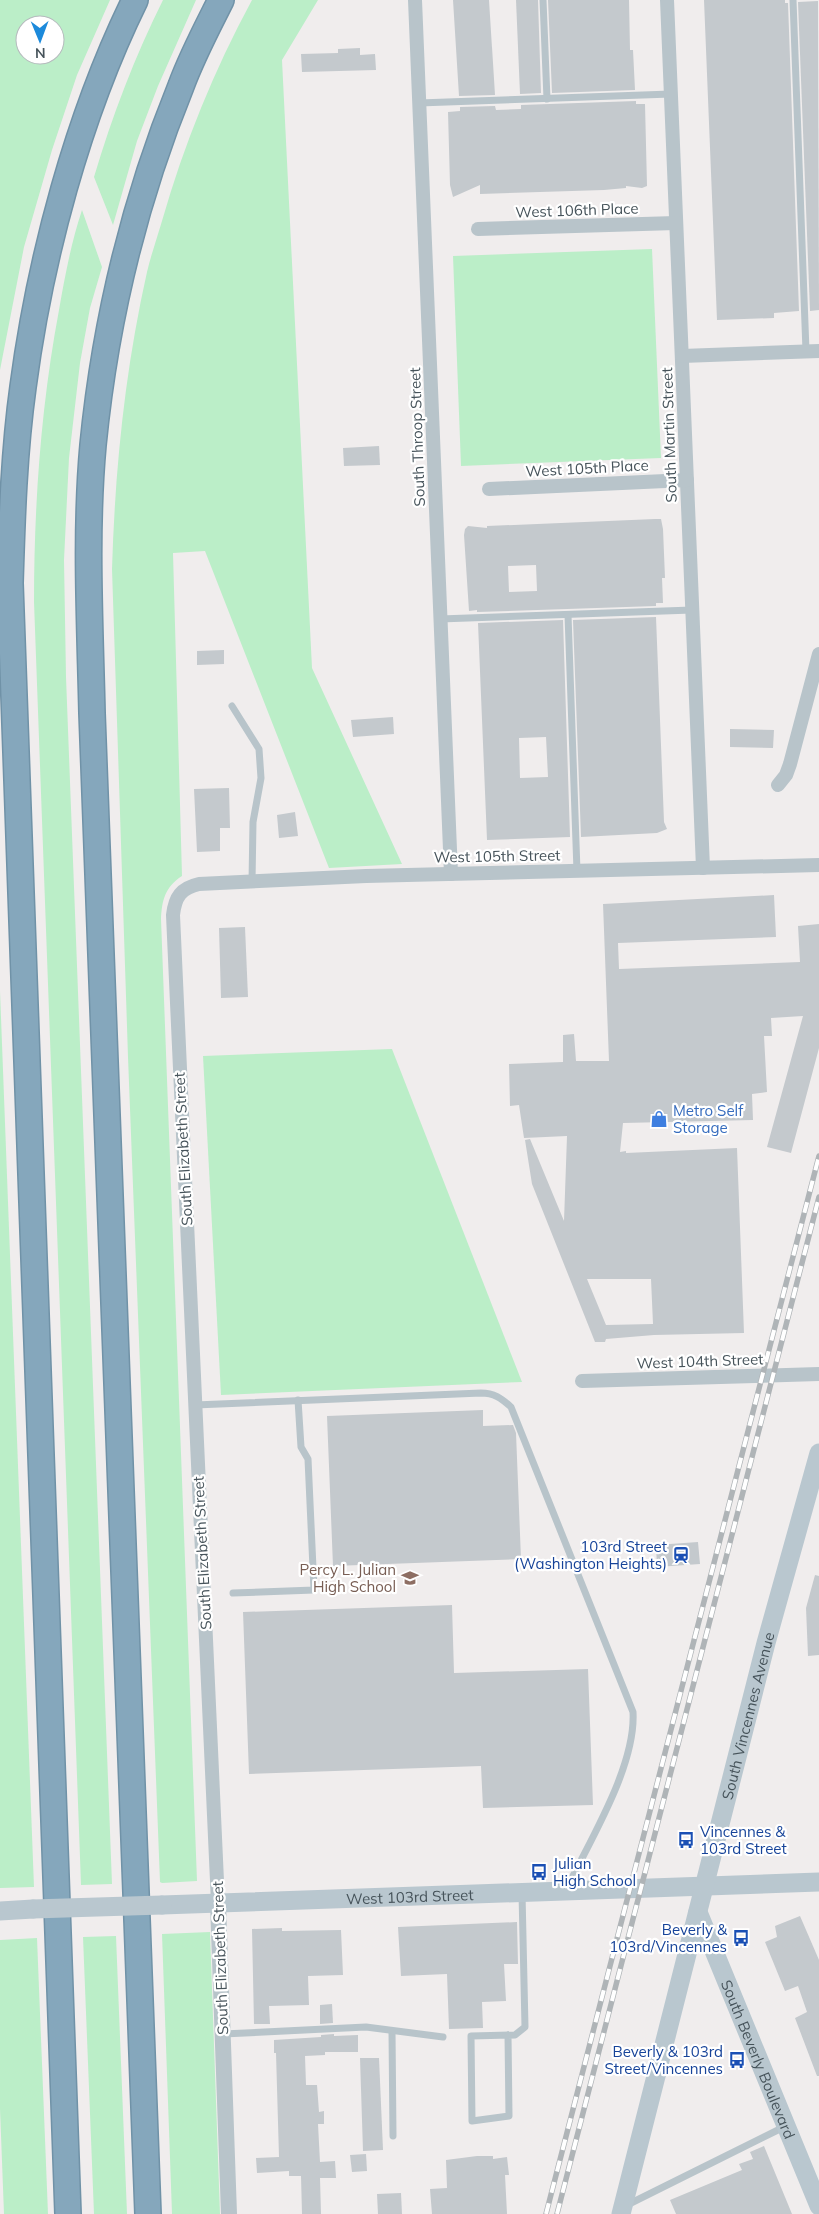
<svg xmlns="http://www.w3.org/2000/svg" width="819" height="2214" viewBox="0 0 819 2214" font-family="Mulish,sans-serif">
	<style>
		.green { fill: #bbeec8; fill-rule: evenodd }
		.building { fill: #c4c9cd; fill-rule: evenodd }
		.lines { fill: none; stroke-linecap: round; stroke-linejoin: round }
		.motorway-casing { stroke: #7092a7; stroke-width: 28 }
		.service { stroke: #b8c4ca; stroke-width: 7 }
		.minor { stroke: #b8c4ca; stroke-width: 14 }
		.tertiary { stroke: #b8c4ca; stroke-width: 16 }
		.secondary { stroke: #b9c7cf; stroke-width: 19 }
		.motorway { stroke: #85a7bc; stroke-width: 25 }
		.rail-casing { stroke: #afb4b7; stroke-width: 5.5 }
		.rail { stroke: #fff; stroke-width: 4; stroke-dasharray: 11; stroke-linecap: butt }
		.secondary-bridge { stroke: #b9c7cf; stroke-width: 19 }
		.labels { text-anchor: middle; dominant-baseline: central; stroke-width: 4.5; stroke-linejoin: round; paint-order: stroke }
		.street-label { font-size: 15px; fill: #46535a; stroke: #fff }
		.shop-label { font-size: 15px; fill: #366cbe; stroke: #fff; text-anchor: start }
		.transit-label { font-size: 15px; fill: #164399; stroke: #fff; text-anchor: end }
		.education-label { font-size: 15px; fill: #785e54; stroke: #fff; text-anchor: end }
	</style>
	<rect width="100%" height="100%" fill="#f0eded"/>
	<g class="green">
		<path d="M0 0H110L77 75 52 150 24 247 0 370ZM25 25H55V55H25Z"/>
		<path d="M163 0H196L158 86 137 141 113 225 94 177C112 116 135 56 163 0Z"/>
		<path d="M252 0H318L282 60 312 668 402 864 329 868 205 551 173 553 182 876C165 887 162 900 161 919L197 1881 162 1883 160 1882 128 1057 112 569C115 469 125 370 147 272 151 255 157 238 162 221 184 144 214 70 252 0Z"/>
		<path d="M82 210 102 267 90 308 80 363 69 458 64 560 66 677 112 1884 81 1885 34 602C34 504 41 406 59 310 65 276 71 243 82 210Z"/>
		<polygon points="652,249 661,458 461,466 453,256"/>
		<polygon points="0,991 34,1887 0,1888"/>
		<polygon points="392,1049 522,1382 221,1395 203,1056"/>
		<polygon points="210,1932 220,2214 172,2214 162,1934"/>
		<polygon points="116,1936 127,2214 94,2214 83,1937"/>
		<polygon points="37,1938 48,2214 4,2214 0,2109 0,1940"/>
	</g>
	<g class="building">
		<polygon points="453,0 489,0 495,95 459,96"/>
		<polygon points="516,0 538,0 541,93 520,94"/>
		<polygon points="548,0 629,0 630,50 633,50 635,90 552,93"/>
		<polygon points="704,0 785,0 785,3 788,3 799,311 774,313 774,318 717,320"/>
		<polygon points="818,1 819,310 810,311 798,2"/>
		<polygon points="360,48 360,55 375,54 376,70 302,72 301,54 338,53 338,49"/>
		<polygon points="636,101 636,104 645,104 647,186 642,188 626,186 626,188 604,190 480,194 480,185 453,197 450,185 448,112 460,111 460,107 495,106 496,110 521,109 521,105"/>
		<polygon points="379,446 380,465 344,466 343,448"/>
		<path d="M655 519H661L663 529 665 578H662L663 603H656V606L477 612V610L469 611 464 535 465 529 468 526 487 528V526ZM536 565 537 591 509 592 508 566Z"/>
		<polygon points="656,617 664,822 667,829 657,833 581,837 573,620"/>
		<path d="M563 620 570 837 487 840 478 623ZM546 737 548 777 520 778 519 738Z"/>
		<polygon points="224,650 224,664 197,665 197,651"/>
		<polygon points="393,717 394,734 353,737 351,720"/>
		<polygon points="730,729 774,730 773,748 730,747"/>
		<polygon points="229,788 230,828 220,828 220,851 197,852 194,789"/>
		<polygon points="295,812 298,836 279,838 277,815"/>
		<path d="M774 895 776 937 618 943 619 969 800 962 798 926 819 924V1048L791 1153 767 1147 803 1016 771 1018 772 1036H764L767 1092 752 1094 753 1120 623 1123 620 1152 626 1151V1153L737 1148 744 1333 654 1335 606 1339 605 1342H595L532 1184 525 1140 530 1139 564 1221 567 1136 524 1138 519 1105 510 1106 509 1064 563 1062V1035L574 1034 576 1061H609L603 904ZM587 1279H651L653 1324 606 1325Z"/>
		<polygon points="245,927 248,997 221,998 219,928"/>
		<polygon points="483,1410 483,1426 513,1425 516,1433 521,1559 333,1566 327,1416"/>
		<polygon points="698,1542 700,1564 657,1567 656,1545"/>
		<polygon points="815,1575 819,1576 819,1655 808,1656 806,1608"/>
		<polygon points="452,1605 454,1673 588,1669 593,1805 483,1808 481,1766 249,1774 243,1612"/>
		<polygon points="800,1916 819,1960 819,2076 817,2076 795,2018 807,2012 798,1986 785,1991 765,1942 777,1937 775,1926"/>
		<polygon points="517,1922 518,1964 504,1964 506,2001 482,2002 483,2028 449,2029 447,1974 401,1976 398,1927"/>
		<polygon points="282,1928 282,1931 341,1930 343,1975 308,1976 309,2005 269,2006 270,2024 254,2024 252,1929"/>
		<polygon points="332,2004 333,2023 320,2024 320,2005"/>
		<polygon points="334,2034 334,2036 358,2035 358,2052 325,2052 325,2055 305,2056 306,2085 317,2085 319,2112 324,2111 324,2124 318,2124 320,2162 335,2161 336,2178 320,2178 321,2214 302,2214 301,2176 289,2176 289,2171 257,2173 256,2158 279,2157 276,2053 274,2053 274,2040 321,2037 321,2035"/>
		<polygon points="360,2058 379,2058 383,2150 363,2151"/>
		<polygon points="764,2146 792,2214 676,2214 670,2200 742,2170 739,2164 753,2159 750,2152"/>
		<polygon points="366,2154 367,2171 352,2172 350,2155"/>
		<polygon points="477,2156 493,2156 493,2159 507,2157 509,2175 505,2175 507,2214 432,2214 430,2189 447,2188 446,2160"/>
		<polygon points="401,2193 402,2214 378,2214 377,2194"/>
	</g>
	<g class="lines">
		<g class="motorway-casing">
			<g id="motorway">
				<path d="M68 2214 10 583C12 517 14 452 23 387 40 258 78 116 135 0"/>
				<path d="M148 2214 92 713C90 624 85 533 93 445 105 323 135 199 181 86 192 56 207 28 221 0"/>
			</g>
		</g>
		<g class="service">
			<polyline points="543,0 547,99"/>
			<polyline points="793,0 806,351"/>
			<polyline points="419,103 671,94"/>
			<polyline points="568,615 577,871"/>
			<polyline points="440,619 692,610"/>
			<polyline points="232,706 259,749 261,778 253,822 252,882"/>
			<path d="M195 1405 481 1393C494 1393 501 1398 511 1407L633 1712C636 1766 590 1840 567 1888"/>
			<polyline points="233,1593 314,1590 308,1459 301,1447 298,1400"/>
			<polyline points="392,2031 393,2136"/>
			<polyline points="223,2034 366,2027 443,2037"/>
			<polyline points="508,2035 509,2116 472,2121 471,2036 515,2035 525,2027 522,1893"/>
			<polyline points="625,2206 786,2126"/>
		</g>
		<g class="minor">
			<polyline points="415,0 451,874"/>
			<polyline points="667,0 703,868"/>
			<polyline points="478,229 676,223"/>
			<polyline points="682,356 819,351"/>
			<polyline points="489,489 687,480"/>
			<polyline points="778,785 786,775 790,764 819,654"/>
			<polyline points="582,1381 819,1374"/>
			<path d="M218 1903 173 915C175 897 181 888 199 884L366 876 819 865"/>
		</g>
		<polyline class="tertiary" points="218,1903 229,2214"/>
		<g class="secondary">
			<path id="s1" d="M162 1905 819 1882"/>
			<polyline points="0,1911 33,1909"/>
			<path id="s2" d="M698 1912 819 2206"/>
			<path id="s3" d="M621 2214 766 1643 819 1453"/>
		</g>
		<use href="#motorway" class="motorway"/>
		<g class="rail-casing">
			<g id="rail">
				<polyline points="546,2214 819,1156"/>
				<polyline points="557,2214 819,1197"/>
			</g>
		</g>
		<use href="#rail" class="rail"/>
		<polyline class="secondary-bridge" points="33,1909 162,1905"/>
	</g>
	<defs>
		<g id="shop-bare" transform="scale(1.35)"><path d="M-5-2.5h2.3a2.7 3.5 0 0 1 5.4 0H5L5.5 6h-11ZM-1.5-2.5h3a1.5 2.3 0 0 0-3 0Z" fill="#3f7fe0" stroke="#fff" stroke-width="2.5" paint-order="stroke"/></g>
		<g id="station-bare" transform="scale(1.35)"><path d="M-3-6H3Q5-6 5-4V2Q5 4 3 4L4.5 6H3L1.5 4h-3L-3 6H-4.5L-3 4Q-5 4-5 2V-4Q-5-6-3-6ZM-3.5-4v3h7v-3ZM-3.5 1v1.5H-2V1ZM2 1v1.5H3.5V1Z" fill="#1a4fb4" stroke="#fff" stroke-width="2.5" paint-order="stroke"/></g>
		<g id="school-bare" transform="scale(1.35)"><path d="M0-5L7-2L0 1L-7-2ZM-4 1L0 2.5L4 1V4Q0 6-4 4Z" fill="#8d6e63" stroke="#fff" stroke-width="2.5" paint-order="stroke"/></g>
		<g id="bus-bare" transform="scale(1.35)"><path d="M-5-6H5V4H4V6H2V4H-2V6H-4V4H-5ZM-3.5-4V0h7V-4ZM-3.5 1.2v1.5H-2V1.2ZM2 1.2v1.5H3.5V1.2Z" fill="#1a4fb4" stroke="#fff" stroke-width="2.5" paint-order="stroke"/></g>
	</defs>
	<g fill-rule="evenodd">
		<use href="#shop-bare" x="659" y="1119"/>
		<use href="#station-bare" x="681" y="1555"/>
		<use href="#school-bare" x="410" y="1578"/>
		<use href="#bus-bare" x="686" y="1840"/>
		<use href="#bus-bare" x="539" y="1872"/>
		<use href="#bus-bare" x="741" y="1938"/>
		<use href="#bus-bare" x="737" y="2060"/>
	</g>
	<g class="labels">
		<g class="street-label">
			<text transform="translate(577 210) rotate(-2)">West 106th Place</text>
			<text transform="translate(669 435) rotate(-92)">South Martin Street</text>
			<text transform="translate(417 437) rotate(-92)">South Throop Street</text>
			<text transform="translate(587 468) rotate(-3)">West 105th Place</text>
			<text transform="translate(497 856) rotate(-1)">West 105th Street</text>
			<text transform="translate(183 1149) rotate(-93)">South Elizabeth Street</text>
			<text transform="translate(700 1361) rotate(-2)">West 104th Street</text>
			<text transform="translate(202 1553) rotate(-93)">South Elizabeth Street</text>
			<text stroke="none"><textPath href="#s3" startOffset="514">South Vincennes Avenue</textPath></text>
			<text stroke="none"><textPath href="#s1" startOffset="248">West 103rd Street</textPath></text>
			<text transform="translate(220 1958) rotate(-92)">South Elizabeth Street</text>
			<text stroke="none"><textPath href="#s2" startOffset="159">South Beverly Boulevard</textPath></text>
		</g>
		<g class="shop-label">
			<text x="673" y="1110">Metro Self<tspan x="673" dy="17">Storage</tspan></text>
		</g>
		<g class="transit-label">
			<text x="667" y="1546">103rd Street<tspan x="667" dy="17">(Washington Heights)</tspan></text>
			<text x="700" y="1831" text-anchor="start">Vincennes &amp;<tspan x="700" dy="17">103rd Street</tspan></text>
			<text x="553" y="1863" text-anchor="start">Julian<tspan x="553" dy="17">High School</tspan></text>
			<text x="727" y="1929">Beverly &amp;<tspan x="727" dy="17">103rd/Vincennes</tspan></text>
			<text x="723" y="2051">Beverly &amp; 103rd<tspan x="723" dy="17">Street/Vincennes</tspan></text>
		</g>
		<g class="education-label">
			<text x="396" y="1569">Percy L. Julian<tspan x="396" dy="17">High School</tspan></text>
		</g>
	</g>
	<g transform="translate(40 40) rotate(179)"><circle r="24" fill="#ffffff" stroke="#b5babd"/>
	<path d="M0-4L9 19L0 12L-9 19Z" fill="#1c8adb"/>
	<text y="-8" font-size="14" font-weight="bold" text-anchor="middle" fill="#46535a">N</text>
	</g>
</svg>
